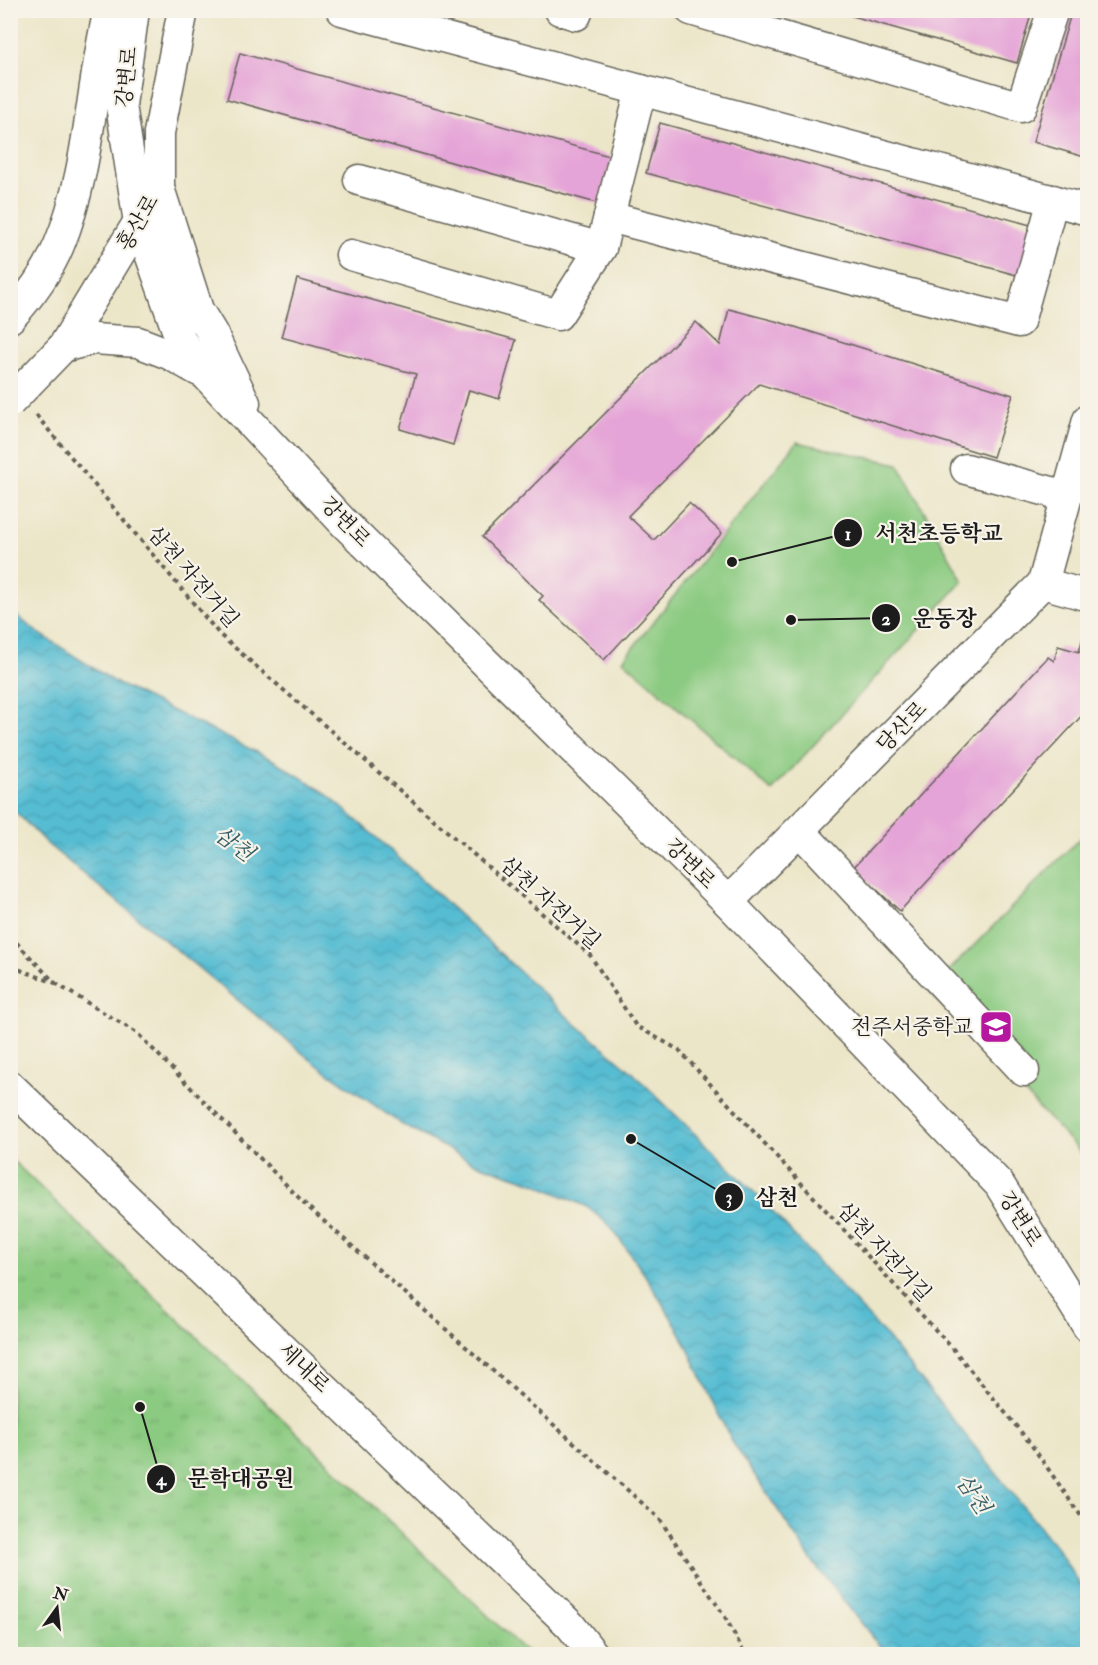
<svg xmlns="http://www.w3.org/2000/svg" width="1098" height="1665" viewBox="0 0 1098 1665" font-family="'IM FELL Double Pica','Noto Serif KR',serif">
	<style>
		.grass { fill: url(#grass-tufts); stroke: #54734e; stroke-width: 1.5 }
		.pitch { fill: #8bca81; stroke: #54734e; stroke-width: 1.5 }
		.water { fill: url(#water-waves); stroke: #386c77; stroke-width: 1.5 }
		.building { fill: #e5a4d7 }
		.lines { fill: none; stroke-linecap: round; stroke-linejoin: round }
		.minor-casing { stroke: #656359; stroke-width: 33 }
		.path { stroke: #656359; stroke-width: 4; stroke-dasharray: 4.5 4.5; stroke-linecap: butt }
		.minor { stroke: #fff; stroke-width: 30 }
		.minor-bridge-casing { stroke: #656359; stroke-width: 33; stroke-linecap: butt }
		.minor-bridge { stroke: #fff; stroke-width: 30 }
		.labels { text-anchor: middle; dominant-baseline: central; stroke-width: 4.5; stroke-linejoin: round; paint-order: stroke }
		.street-label { font-size: 21px; fill: #1c1c1c; stroke: #f7f3e8 }
		.poi-label { font-size: 21px; fill: #1c1c1c; stroke: #f7f3e8; text-anchor: end }
		.water-label { font-size: 22px; font-style: italic; fill: #335c65; stroke: #f7f3e8 }
		.leader { fill: none; stroke: #1c1c1c; stroke-width: 2 }
		.callout-dot { fill: #1c1c1c; stroke: #f7f3e8; stroke-width: 2 }
		.mark-label { font-size: 18px; text-anchor: middle; font-weight: bold; fill: #fff }
		.callout-label { font-size: 22px; text-anchor: middle; font-weight: bold; fill: #1c1c1c; stroke: #f7f3e8; stroke-width: 4.5; stroke-linejoin: round; paint-order: stroke }
	</style>
	<defs>
		<pattern id="grass-tufts" width="24" height="20" patternUnits="userSpaceOnUse" patternTransform="scale(1.5)"><rect width="24" height="20" fill="#8bca81"/><path d="M3 7l-1-3M5 7V3M7 7l1-3M15 17l-1-3M17 17v-4M19 17l1-3" fill="none" stroke="#77ad6f"/></pattern>
		<pattern id="water-waves" width="16" height="10" patternUnits="userSpaceOnUse" patternTransform="scale(1.5)"><rect width="16" height="10" fill="#55bcd2"/><path d="M0 5q4-4 8 0t8 0" fill="none" stroke="#49a1b4"/></pattern>
	</defs>
	<rect width="100%" height="100%" fill="#f7f3e8"/>
	<filter id="ink" filterUnits="userSpaceOnUse"><feTurbulence type="fractalNoise" baseFrequency=".0167" numOctaves="2"/><feDisplacementMap in="SourceGraphic" scale="12" xChannelSelector="R" yChannelSelector="G"/><feConvolveMatrix kernelMatrix="1 2 1 2 8 2 1 2 1" color-interpolation-filters="sRGB"/></filter>
	<filter id="wash" filterUnits="userSpaceOnUse"><feTurbulence type="fractalNoise" baseFrequency=".008" numOctaves="4" result="noise"/><feDisplacementMap in="SourceGraphic" scale="24" xChannelSelector="R" yChannelSelector="G"/><feGaussianBlur stdDeviation="1.35" result="paint"/><feColorMatrix in="noise" values="0 0 0 0 0 0 0 0 0 0 0 0 0 0 0 0 0 1.4 0 .05"/><feComposite in="paint" operator="in"/></filter>
	<g filter="url(#wash)">
		<rect width="100%" height="100%" fill="#ece6c9"/>
		<polygon class="grass" points="11,1159 528,1654 11,1654"/>
		<g class="pitch">
			<polygon points="797,442 898,464 963,581 772,791 623,660"/>
			<polygon points="1087,831 1088,1150 1083,1155 929,991"/>
		</g>
		<polygon class="water" points="10,610 34,630 118,684 273,760 323,791 385,845 571,1020 631,1071 760,1198 884,1334 1058,1550 1087,1595 1087,1654 886,1654 812,1561 731,1440 680,1332 645,1275 611,1227 587,1207 534,1183 472,1162 401,1124 312,1061 46,843 11,807"/>
		<g id="blocks">
			<g class="building">
				<polygon points="1029,10 1032,11 1017,63 835,11"/>
				<polygon points="1072,10 1088,12 1088,158 1033,142"/>
				<polygon points="240,53 613,157 600,204 227,99"/>
				<polygon points="660,123 1034,226 1020,276 646,173"/>
				<polygon points="297,279 516,340 499,399 469,390 453,445 400,429 416,374 281,337"/>
				<polygon points="729,309 779,322 1013,395 993,457 759,384 628,516 654,540 689,503 722,533 604,660 539,600 543,596 482,537 696,322 720,345"/>
				<polygon points="1083,637 1088,639 1088,709 900,911 853,868 1048,657 1054,661 1058,646 1079,652"/>
			</g>
		</g>
	</g>
	<g filter="url(#ink)">
		<use href="#blocks" fill-opacity="0" stroke="#656359" stroke-width="1.5"/>
		<g class="lines">
			<g class="minor-casing">
				<g id="minor">
					<polyline points="134,10 121,105 139,223 181,341 208,377 343,522 728,902 999,1184 1088,1327"/>
					<polyline points="342,10 1088,210"/>
					<polyline points="560,10 576,15 578,10"/>
					<polyline points="691,10 1021,107 1053,10"/>
					<polyline points="359,180 601,248 641,90"/>
					<polyline points="159,188 198,310 212,333 245,403"/>
					<polyline points="609,217 1019,322 1053,200"/>
					<polyline points="351,255 558,315 601,248"/>
					<path d="M10 318C30 296 48 272 59 245 90 171 90 88 109 10"/>
					<polyline points="63,347 159,188 159,133 183,10"/>
					<polyline points="63,347 94,339 138,342 169,354 199,371"/>
					<polyline points="966,469 1066,496"/>
					<polyline points="1043,583 1088,420"/>
					<polyline points="800,831 1024,1071"/>
					<polyline points="728,902 1043,583 1088,596"/>
					<polyline points="10,1086 570,1625 593,1654"/>
				</g>
			</g>
			<g class="path">
				<polyline points="36,415 220,635 590,955 636,1026 679,1050 954,1350 1030,1443 1088,1526"/>
				<polyline points="10,936 55,983 10,966"/>
				<polyline points="55,983 137,1033 308,1207 659,1518 725,1617 745,1654"/>
			</g>
			<use href="#minor" class="minor"/>
			<g class="minor-bridge-casing">
				<polyline id="minor-bridge" points="10,402 63,347"/>
			</g>
			<use href="#minor-bridge" class="minor-bridge"/>
		</g>
	</g>
	<defs>
		<g id="school-square" transform="scale(1.725)"><rect x="-9" y="-9" width="18" height="18" rx="4" fill="#b5179e" stroke="#f7f3e8"/><path d="M0-5L7-2L0 1L-7-2ZM-4 1L0 2.5L4 1V4Q0 6-4 4Z" fill="#fff"/></g>
	</defs>
	<g fill-rule="evenodd">
		<use href="#school-square" x="996" y="1027"/>
	</g>
	<g class="labels">
		<g class="street-label">
			<text transform="translate(127 77) rotate(-84)">강변로</text>
			<text transform="translate(138 223) rotate(-60)">홍산로</text>
			<text transform="translate(345 522) rotate(46)">강변로</text>
			<text transform="translate(193 577) rotate(49)">삼천 자전거길</text>
			<text transform="translate(902 727) rotate(-46)">당산로</text>
			<text transform="translate(690 864) rotate(45)">강변로</text>
			<text transform="translate(550 903) rotate(42)">삼천 자전거길</text>
			<text transform="translate(1020 1219) rotate(58)">강변로</text>
			<text transform="translate(884 1252) rotate(47)">삼천 자전거길</text>
			<text transform="translate(304 1368) rotate(44)">세내로</text>
		</g>
		<g class="poi-label">
			<text x="973" y="1027">전주서중학교</text>
		</g>
		<g class="water-label">
			<text transform="translate(234 844) rotate(37)">삼천</text>
			<text transform="translate(973 1494) rotate(56)">삼천</text>
		</g>
	</g>
	<path class="leader" d="M732 562L848 533M791 620L886 618M631 1139L729 1197M140 1407L161 1479"/>
	<g class="callout-dot">
		<circle cx="732" cy="562" r="6"/>
		<circle cx="791" cy="620" r="6"/>
		<circle cx="631" cy="1139" r="6"/>
		<circle cx="140" cy="1407" r="6"/>
		<circle cx="848" cy="533" r="15"/>
		<circle cx="886" cy="618" r="15"/>
		<circle cx="729" cy="1197" r="15"/>
		<circle cx="161" cy="1479" r="15"/>
	</g>
	<g class="mark-label">
		<text x="848" y="540">1</text>
		<text x="886" y="625">2</text>
		<text x="729" y="1203">3</text>
		<text x="161" y="1485">4</text>
	</g>
	<g class="callout-label">
		<text x="939" y="541">서천초등학교</text>
		<text x="945" y="626">운동장</text>
		<text x="777" y="1205">삼천</text>
		<text x="241" y="1486">문학대공원</text>
	</g>
	<rect width="1098" height="1665" fill="none" stroke="#f7f3e8" stroke-width="36"/>
	<g transform="translate(57 1608) rotate(15)" stroke="#f7f3e8" stroke-width="4.5" paint-order="stroke">
	<path d="M0-4.5L10 22L0 15L-10 22Z" fill="#1c1c1c"/>
	<text y="-9" font-size="16" font-weight="bold" text-anchor="middle" fill="#1c1c1c">N</text>
	</g>
</svg>
